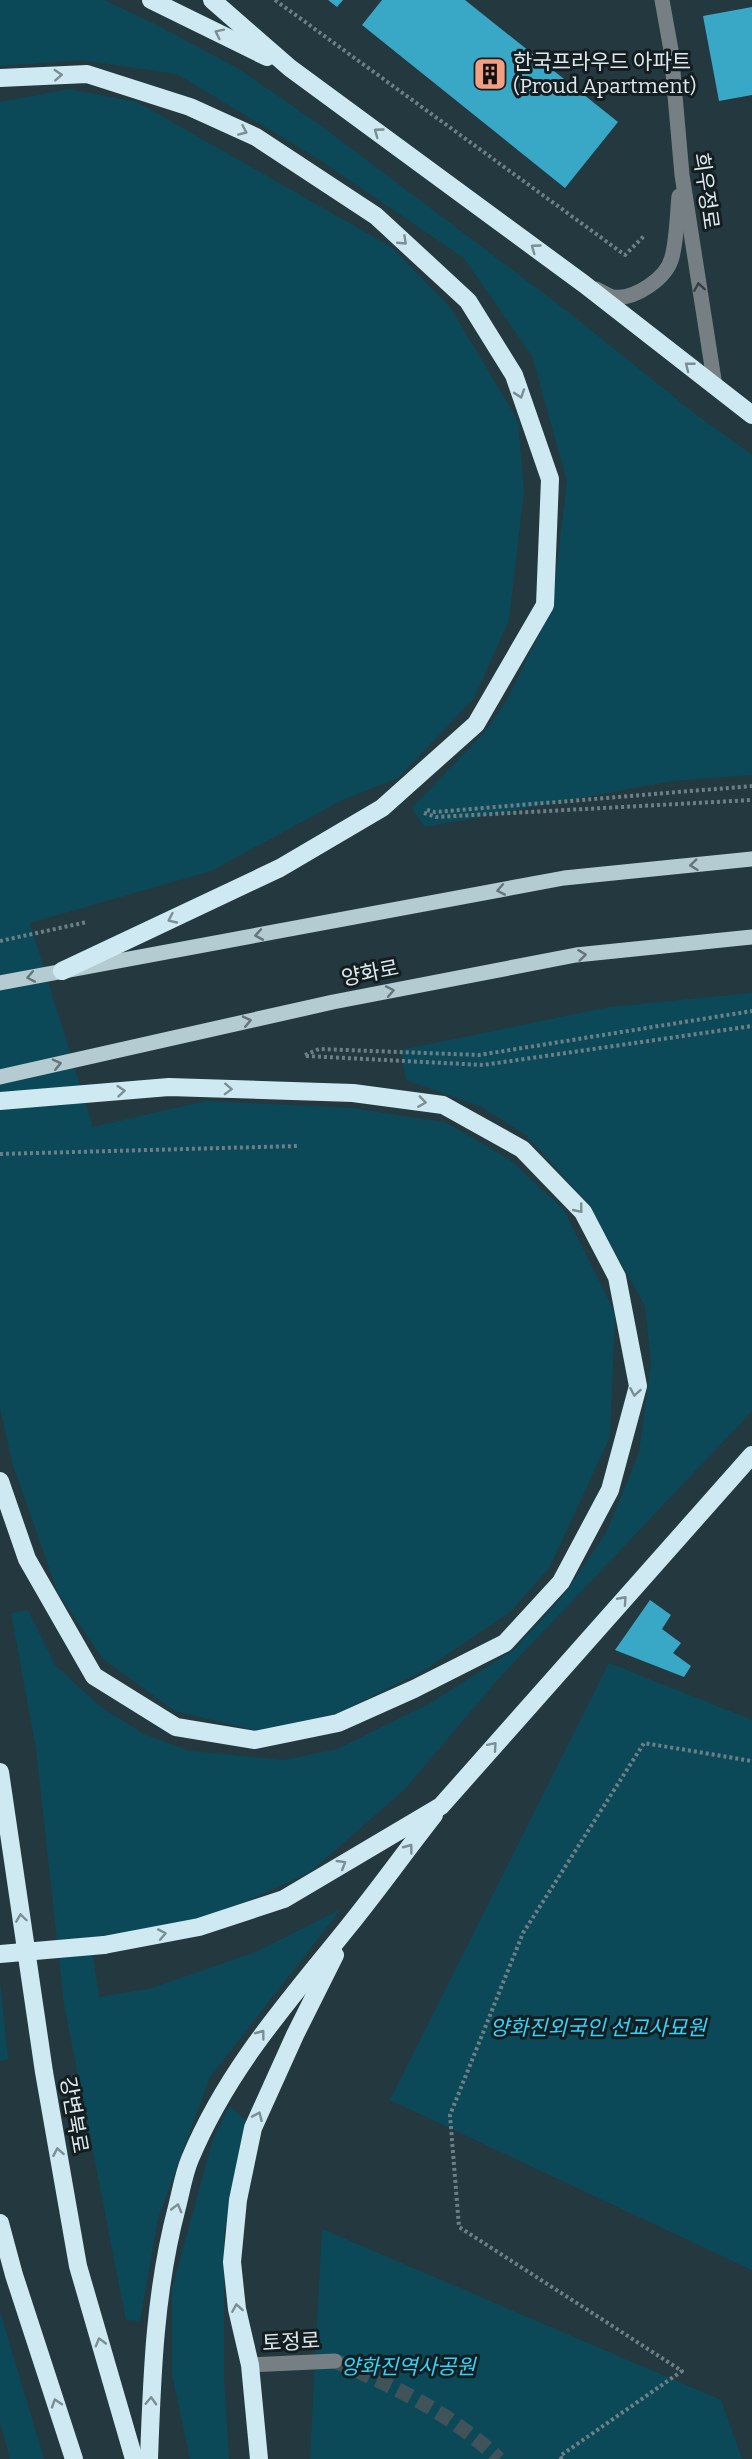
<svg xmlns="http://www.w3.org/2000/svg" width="752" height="2459" viewBox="0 0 752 2459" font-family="Bitter,'Noto Sans KR',serif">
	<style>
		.green { fill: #0c4958 }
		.building { fill: #38a8c6 }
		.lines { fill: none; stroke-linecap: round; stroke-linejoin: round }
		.minor-tunnel { stroke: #3f5359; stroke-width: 15; stroke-dasharray: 15 8; stroke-linecap: butt }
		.path { stroke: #6c7f85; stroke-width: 4; stroke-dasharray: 3 3; stroke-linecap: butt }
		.minor { stroke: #768084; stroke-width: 15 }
		.major { stroke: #b5cbd2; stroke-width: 15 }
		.highway { stroke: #cee9f1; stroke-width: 18 }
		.highway-bridge { stroke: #cee9f1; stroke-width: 18 }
		.oneway { stroke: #7a8e93 }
		.oneway2 { stroke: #364044 }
		.oneway3 { stroke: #64747a }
		.labels { text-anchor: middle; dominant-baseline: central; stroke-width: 6; stroke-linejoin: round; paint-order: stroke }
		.poi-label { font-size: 21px; fill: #dce9ee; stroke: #141e21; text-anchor: start }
		.street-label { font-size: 21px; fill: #dce9ee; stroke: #141e21 }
		.park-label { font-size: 21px; font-style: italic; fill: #30d4fb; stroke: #141e21 }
	</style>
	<rect width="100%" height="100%" fill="#23393f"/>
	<g class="green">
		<polygon points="0,0 104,0 153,23 239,69 317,123 567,311 694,413 752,455 752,775 672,781 425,827 412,808 484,733 507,700 552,608 567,481 532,356 464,258 317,158 177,74 81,60 0,66"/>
		<polygon points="69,89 137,102 391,247 450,307 518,421 524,492 509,620 474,698 398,778 342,800 211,871 30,923 93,1127 206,1101 351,1108 445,1122 509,1159 564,1210 615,1313 610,1437 549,1568 510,1612 423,1671 338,1713 258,1731 175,1711 103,1659 58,1593 12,1462 0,1407 0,102"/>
		<polygon points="752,993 752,1411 498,1679 404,1790 310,1872 212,1917 91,1941 99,1997 152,1988 258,1951 341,1909 210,2077 158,2218 140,2321 126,2320 64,2004 36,1749 11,1613 28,1610 55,1665 101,1707 144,1734 189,1751 284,1760 337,1749 429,1704 514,1650 564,1595 606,1533 639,1453 651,1363 645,1306 587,1202 526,1135 480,1106 406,1080 401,1050 609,1007"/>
		<polygon points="609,1663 752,1720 752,2270 390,2100"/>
		<polygon points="0,1981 8,2059 0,2061"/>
		<polygon points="230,2106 248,2123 224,2234 224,2377 229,2459 190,2459 172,2374 172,2289 213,2139"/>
		<polygon points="322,2229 721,2400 742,2459 310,2459"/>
		<polygon points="0,2312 44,2459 10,2459 0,2422"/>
	</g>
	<g class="building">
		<polygon points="328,0 343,0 337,7"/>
		<polygon points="382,0 465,0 618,122 565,188 362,25"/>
		<polygon points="752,7 752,95 719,101 703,16"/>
		<polygon points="650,1600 671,1615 662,1629 681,1643 673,1653 691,1666 684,1677 615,1650"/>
	</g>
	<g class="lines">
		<path class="minor-tunnel" d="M335 2361C394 2386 452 2414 499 2459"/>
		<g class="path">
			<polyline points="275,0 625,255 645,235"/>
			<polyline points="427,810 435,812 752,786"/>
			<polyline points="424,813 436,817 752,800"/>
			<polyline points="0,941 87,922"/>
			<polyline points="305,1055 319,1049 479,1055 752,1011"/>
			<polyline points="306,1056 483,1065 752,1026"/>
			<polyline points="0,1154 297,1146"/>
			<polyline points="562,2459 560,2456 682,2371 459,2227 450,2115 523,1933 644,1743 752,1761"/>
		</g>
		<g class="minor">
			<polyline points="662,0 671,50 682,175 715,386"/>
			<path d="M596 289C601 291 608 296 613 297 635 300 667 278 672 257 677 238 677 216 679 196"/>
			<polyline points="250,2365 335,2361"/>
		</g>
		<g class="major">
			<polyline points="0,983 564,878 752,859"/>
			<polyline points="0,1077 333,1002 576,955 752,937"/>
		</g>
		<g class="highway">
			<polyline points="151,0 267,57"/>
			<polyline points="212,0 290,68 584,284 752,415"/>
			<polyline points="0,78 87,74 190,107 256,137 376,216 468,301 514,375 550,479 545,605 476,724 382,808 280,868 62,971"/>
			<polyline points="0,1101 169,1087 353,1093 443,1105 522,1149 583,1212 617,1277 638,1386 610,1490 561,1582 505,1643 414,1689 338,1723 255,1740 176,1727 94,1676 27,1559 0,1481"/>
			<polyline points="0,1772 44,2072 78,2266 134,2459"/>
			<polyline points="104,1945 199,1927 284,1899 441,1806 752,1455"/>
			<polyline points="0,2223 14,2275 74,2459"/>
			<path d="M149 2459C152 2373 155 2290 177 2207 181 2191 184 2173 190 2159 228 2068 288 2002 348 1927 378 1890 405 1852 434 1815"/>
			<polyline points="259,2459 250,2365 237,2309 232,2262 238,2200 253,2128 295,2035 335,1955"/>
		</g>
		<polyline class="highway-bridge" points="0,1954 104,1945"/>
	</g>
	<defs><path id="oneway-chevron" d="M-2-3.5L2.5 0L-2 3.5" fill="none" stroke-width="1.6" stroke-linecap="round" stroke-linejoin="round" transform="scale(1.5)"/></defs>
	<g class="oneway">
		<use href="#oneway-chevron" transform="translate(219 33) rotate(-154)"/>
		<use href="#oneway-chevron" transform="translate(58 75) rotate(-3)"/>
		<use href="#oneway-chevron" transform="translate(243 131) rotate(24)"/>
		<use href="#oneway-chevron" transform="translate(378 132) rotate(-144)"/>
		<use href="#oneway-chevron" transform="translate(403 241) rotate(43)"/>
		<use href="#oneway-chevron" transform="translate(535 248) rotate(-144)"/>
		<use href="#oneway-chevron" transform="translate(689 366) rotate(-142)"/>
		<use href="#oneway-chevron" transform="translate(520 394) rotate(71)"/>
		<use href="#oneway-chevron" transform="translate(172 919) rotate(155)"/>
		<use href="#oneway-chevron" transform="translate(228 1089) rotate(2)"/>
		<use href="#oneway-chevron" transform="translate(121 1091) rotate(-5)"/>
		<use href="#oneway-chevron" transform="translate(422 1102) rotate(8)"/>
		<use href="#oneway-chevron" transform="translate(579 1209) rotate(51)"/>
		<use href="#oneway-chevron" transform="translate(635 1392) rotate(100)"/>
		<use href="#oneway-chevron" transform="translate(623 1600) rotate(-48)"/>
		<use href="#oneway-chevron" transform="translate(493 1746) rotate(-49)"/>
		<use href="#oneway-chevron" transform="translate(409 1848) rotate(-53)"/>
		<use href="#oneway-chevron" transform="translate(342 1864) rotate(-31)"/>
		<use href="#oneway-chevron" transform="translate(21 1918) rotate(-98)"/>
		<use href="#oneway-chevron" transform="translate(162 1934) rotate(-11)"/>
		<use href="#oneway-chevron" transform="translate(261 2034) rotate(-53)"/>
		<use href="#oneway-chevron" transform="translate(258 2116) rotate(-66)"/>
		<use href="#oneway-chevron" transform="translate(58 2152) rotate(-100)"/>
		<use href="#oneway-chevron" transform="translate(177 2208) rotate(-75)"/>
		<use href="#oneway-chevron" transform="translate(237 2308) rotate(-99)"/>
		<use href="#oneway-chevron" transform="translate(100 2342) rotate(-106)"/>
		<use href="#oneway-chevron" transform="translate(151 2401) rotate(-88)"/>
		<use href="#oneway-chevron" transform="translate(56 2403) rotate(-108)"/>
	</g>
	<use class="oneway2" href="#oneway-chevron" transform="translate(699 287) rotate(-99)"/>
	<g class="oneway3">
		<use href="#oneway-chevron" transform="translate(694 865) rotate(174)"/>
		<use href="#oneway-chevron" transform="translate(501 890) rotate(169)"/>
		<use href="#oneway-chevron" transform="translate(259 935) rotate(170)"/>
		<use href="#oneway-chevron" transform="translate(582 955) rotate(-7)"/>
		<use href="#oneway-chevron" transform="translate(31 977) rotate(169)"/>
		<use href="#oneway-chevron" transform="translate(390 991) rotate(-11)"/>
		<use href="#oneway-chevron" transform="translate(247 1021) rotate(-13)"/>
		<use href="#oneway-chevron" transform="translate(57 1064) rotate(-13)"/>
	</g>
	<defs>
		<g id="building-square" transform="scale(1.725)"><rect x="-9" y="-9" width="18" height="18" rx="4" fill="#f39f83" stroke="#141e21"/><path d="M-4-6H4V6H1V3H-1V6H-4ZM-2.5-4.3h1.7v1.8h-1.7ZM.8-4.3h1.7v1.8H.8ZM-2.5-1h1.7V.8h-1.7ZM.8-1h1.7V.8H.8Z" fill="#111"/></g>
	</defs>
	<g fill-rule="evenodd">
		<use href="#building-square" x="490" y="74"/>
	</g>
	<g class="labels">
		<g class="poi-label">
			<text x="513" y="62">한국프라우드 아파트<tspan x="513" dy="24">(Proud Apartment)</tspan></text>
		</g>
		<g class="street-label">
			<text transform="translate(706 191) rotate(82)">희우정로</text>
			<text transform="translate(370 973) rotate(-11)">양화로</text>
			<text transform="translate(74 2115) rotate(80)">강변북로</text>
			<text transform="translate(291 2342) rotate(-3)">토정로</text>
		</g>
		<g class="park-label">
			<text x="598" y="2028">양화진외국인 선교사묘원</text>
			<text x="408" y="2367">양화진역사공원</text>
		</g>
	</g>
</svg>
